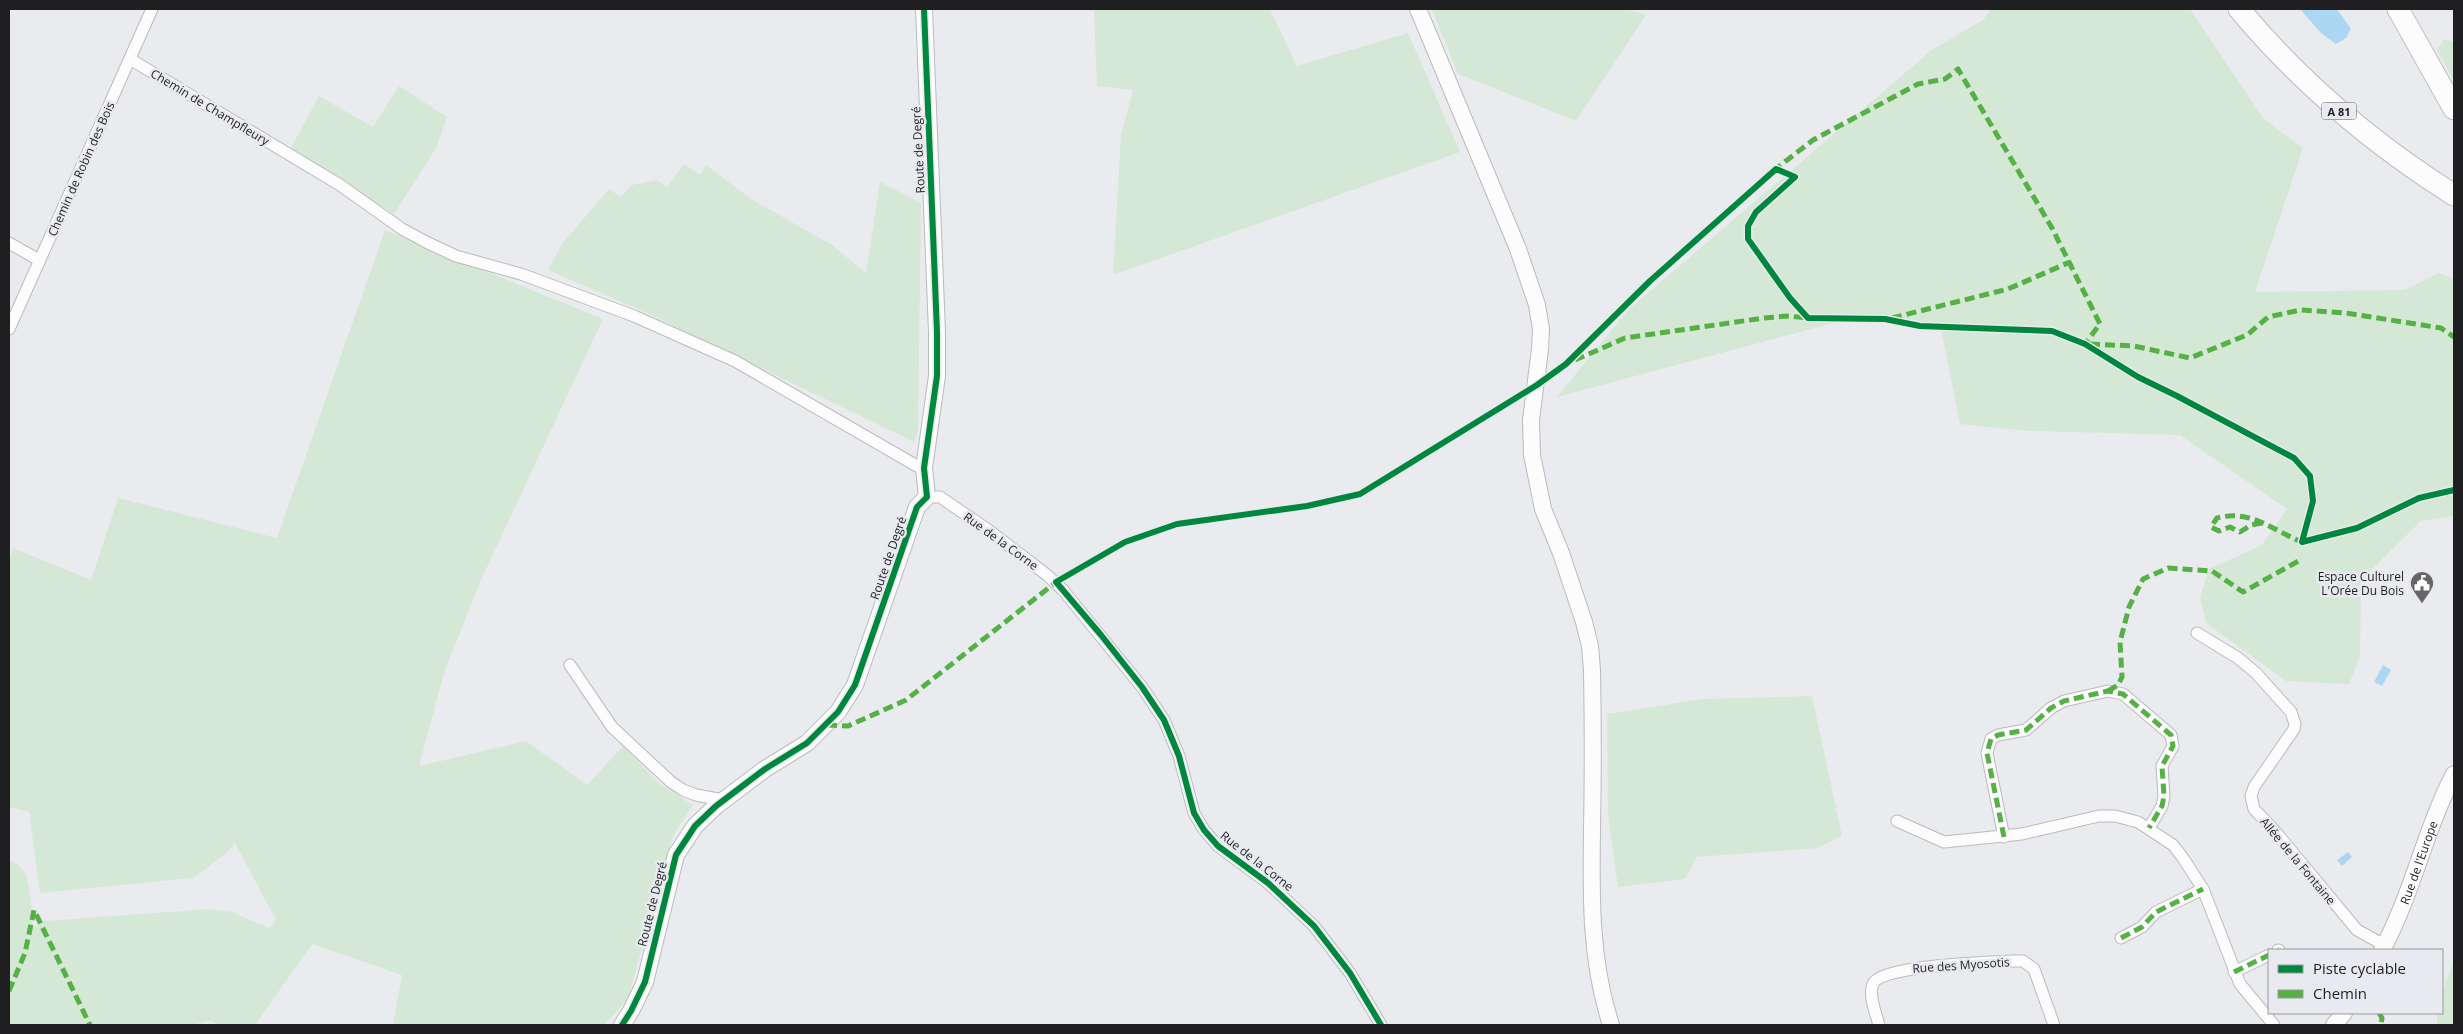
<svg xmlns="http://www.w3.org/2000/svg" width="2463" height="1034" viewBox="0 0 2463 1034" font-family="'Open Sans',sans-serif">
	<style>
		.green { fill: #d5e8d5 }
		.water { fill: #abd7f2 }
		.lines { fill: none; stroke-linecap: round; stroke-linejoin: round }
		.street-casing { stroke: #babbbd; stroke-width: 13 }
		.secondary-casing { stroke: #babbbd; stroke-width: 18 }
		.highway-casing { stroke: #babbbd; stroke-width: 23 }
		.street { stroke: #fcfcfc; stroke-width: 11 }
		.secondary { stroke: #fcfcfc; stroke-width: 16 }
		.highway { stroke: #fcfcfc; stroke-width: 21 }
		.quiet { stroke: #55b145; stroke-width: 5; stroke-dasharray: 10 5; stroke-linecap: butt }
		.cycleway-casing { stroke: #e8eaf0; stroke-width: 9 }
		.cycleway { stroke: #00873e; stroke-width: 6 }
		.labels { text-anchor: middle; dominant-baseline: central; stroke-width: 5; stroke-linejoin: round; paint-order: stroke }
		.shield { fill: #e8eaf0; stroke: #5b5c5f; stroke-width: 1 }
		.shield-label { font-size: 11px; font-weight: bold; fill: #1f1f21 }
		.street-label { font-size: 12px; fill: #1f1f21; stroke: #e8eaf0 }
		.poi-label { font-size: 12px; fill: #1f1f21; stroke: #e8eaf0; text-anchor: end }
	</style>
	<rect width="100%" height="100%" fill="#eaebee"/>
	<g class="green">
		<polygon points="1094,9 1270,9 1297,66 1408,33 1460,152 1113,275 1121,135 1133,90 1097,86"/>
		<polygon points="1432,9 1625,9 1646,15 1576,121 1458,74"/>
		<polygon points="1991,9 2190,9 2263,118 2303,148 2255,292 2405,290 2438,273 2454,278 2454,516 2421,521 2361,580 2360,656 2349,684 2286,681 2206,623 2200,597 2209,569 2262,545 2287,509 2180,435 2029,431 1960,424 1941,329 1852,318 1557,397 1628,310 1933,49 1983,20"/>
		<polygon points="2444,39 2454,42 2454,81 2437,50"/>
		<polygon points="399,86 447,117 436,148 394,214 291,148 319,96 373,127"/>
		<polygon points="684,164 700,175 706,165 751,199 832,245 866,273 880,182 921,203 918,431 914,442 647,313 548,270 562,244 609,189 621,197 632,185 657,180 667,187"/>
		<path d="M385 230 603 319 480 582 444 673 419 766 526 741 587 785 623 746 661 785 693 805 673 836 628 999 604 1025H393L402 975 312 944 255 1025H219L211 1020 191 1025H9V861C34 864 30 909 33 928L44 921 209 909 232 912 269 928 276 920 235 843 225 854 193 878 40 893 29 812 9 807V562L13 548 91 580 118 498 277 538Z"/>
		<polygon points="1812,696 1842,836 1818,848 1697,857 1685,879 1618,887 1608,816 1607,714 1703,699"/>
		<polygon points="2452,966 2454,966 2454,1025 2437,1025 2437,1013 2442,1013 2442,993"/>
	</g>
	<g class="water">
		<polygon points="2300,9 2337,9 2351,29 2346,38 2336,44 2321,33"/>
		<polygon points="2383,665 2391,670 2382,686 2374,682"/>
		<polygon points="2348,852 2352,857 2342,866 2337,860"/>
	</g>
	<g class="lines">
		<g class="street-casing">
			<g id="street">
				<polyline points="130,59 340,185 402,229 428,243 456,256 521,274 634,316 735,361 917,466 924,468"/>
				<polyline points="9,243 39,260"/>
				<polyline points="9,329 152,9"/>
				<polyline points="927,497 940,497 987,529 1047,575 1063,590 1142,687 1164,720 1179,756 1194,813 1204,830 1218,846 1268,883 1314,926 1350,973 1381,1025"/>
				<polyline points="2197,633 2238,658 2256,673 2291,712 2295,724 2294,729 2254,787 2251,796 2254,809 2274,830 2357,930 2384,945"/>
				<polyline points="570,665 612,727 671,782 683,790 696,795 724,800"/>
				<polyline points="1897,821 1944,842 2022,834 2099,816 2115,816 2138,822 2173,845 2183,858 2203,889 2240,984 2274,1025"/>
				<polyline points="2004,837 1987,753 1991,739 1998,735 2026,730 2051,708 2064,701 2108,691 2123,694 2171,735 2173,746 2162,766 2164,796 2162,806 2149,828"/>
				<polyline points="2121,938 2142,927 2156,912 2203,889"/>
				<polyline points="2278,950 2279,950"/>
				<polyline points="2234,972 2269,955"/>
				<path d="M1879 1025C1876 1014 1868 995 1873 984 1880 965 1993 962 2015 961H2023L2034 969 2054 1025"/>
			</g>
		</g>
		<g class="secondary-casing">
			<g id="secondary">
				<path d="M1418 9 1518 249 1537 305 1541 329 1540 349 1531 420 1532 455 1543 509 1561 553 1584 622 1590 646 1592 670C1593 723 1593 776 1592 830 1591 896 1590 961 1611 1025"/>
				<path id="s1" d="M2382 950C2412 895 2425 830 2454 774"/>
				<polyline points="622,1025 631,1011 645,982 676,855 695,826 716,806 765,769 807,743 838,712 855,685 917,507 927,497 924,468 937,376 937,332 924,9"/>
				<polyline points="2334,1025 2344,1013"/>
			</g>
		</g>
		<g class="highway-casing">
			<g id="highway">
				<path d="M2239 9C2301 83 2373 144 2454 195"/>
				<polyline points="2398,9 2454,109"/>
			</g>
		</g>
		<use href="#street" class="street"/>
		<use href="#secondary" class="secondary"/>
		<use href="#highway" class="highway"/>
		<g class="quiet">
			<polyline points="1773,171 1813,140 1918,84 1945,79 1958,69 2052,228 2100,324 2085,344"/>
			<polyline points="1892,318 2008,289 2070,262"/>
			<polyline points="2090,344 2134,346 2190,358 2247,335 2268,317 2300,310 2346,313 2441,328 2454,337"/>
			<polyline points="1575,360 1625,338 1764,318 1787,316 1809,318"/>
			<path d="M2262 523 2251 525 2240 532 2230 527 2219 531 2211 527 2217 518C2251 509 2272 530 2302 542"/>
			<polyline points="2108,691 2118,685 2122,677 2120,642 2129,607 2143,579 2168,568 2212,571 2243,592 2302,559"/>
			<polyline points="827,725 848,726 906,700 1060,579"/>
			<polyline points="2004,837 1987,753 1991,739 1998,735 2026,730 2051,708 2064,701 2108,691 2123,694 2171,735 2173,746 2162,766 2164,796 2162,806 2149,828"/>
			<polyline points="2121,938 2142,927 2156,912 2203,889"/>
			<polyline points="2278,950 2279,950"/>
			<polyline points="2234,972 2269,955"/>
			<polyline points="9,991 25,953 34,910 90,1025"/>
			<polyline points="2379,1013 2382,1018 2381,1025"/>
		</g>
		<g class="cycleway-casing">
			<g id="cycleway">
				<polyline points="622,1025 631,1011 645,982 676,855 695,826 716,806 765,769 807,743 838,712 855,685 917,507 927,497 924,468 937,376 937,332 924,9"/>
				<polyline points="1381,1025 1350,973 1314,926 1268,883 1218,846 1204,830 1194,813 1179,756 1164,720 1142,687 1101,635 1056,582 1125,542 1177,524 1307,506 1360,494 1537,385 1566,364 1650,281 1776,169 1795,177 1756,212 1748,226 1748,239 1790,298 1808,318 1885,319 1920,326 2052,331 2085,344 2138,377 2177,396 2294,458 2310,476 2313,501 2302,542 2357,528 2419,498 2454,490"/>
			</g>
		</g>
		<use href="#cycleway" class="cycleway"/>
	</g>
	<defs>
		<g id="civic-pin" transform="scale(1.25)"><path d="M0 17L-7.5 6A9.5 9.5 0 1 1 7.5 6Z" fill="#666669" stroke="#e8eaf0"/><path d="M-.6-6.5H3V-4.5H.6V-3L4-1V1h2V6H-6V1h2V-1L-.6-3ZM-1.2 2.5V6h2.4V2.5Z" fill="#fff"/></g>
	</defs>
	<g fill-rule="evenodd">
		<use href="#civic-pin" x="2422" y="583"/>
	</g>
	<g class="labels">
		<rect class="shield" x="2321.5" y="102.5" width="35" height="17" rx="4"/>
		<g class="shield-label">
			<text x="2339" y="111">A 81</text>
		</g>
		<g class="street-label">
			<text transform="translate(210 107) rotate(31)">Chemin de Champfleury</text>
			<text transform="translate(918 150) rotate(-93)">Route de Degré</text>
			<text transform="translate(81 169) rotate(-66)">Chemin de Robin des Bois</text>
			<text transform="translate(1001 541) rotate(36)">Rue de la Corne</text>
			<text transform="translate(888 558) rotate(-71)">Route de Degré</text>
			<text transform="translate(1257 861) rotate(38)">Rue de la Corne</text>
			<text transform="translate(2298 861) rotate(50)">Allée de la Fontaine</text>
			<text stroke="none"><textPath href="#s1" startOffset="95">Rue de l'Europe</textPath></text>
			<text transform="translate(652 904) rotate(-76)">Route de Degré</text>
			<text transform="translate(1961 965) rotate(-4)">Rue des Myosotis</text>
		</g>
		<g class="poi-label">
			<text x="2404" y="576">Espace Culturel<tspan x="2404" dy="14">L'Orée Du Bois</tspan></text>
		</g>
	</g>
	<rect width="2463" height="1034" fill="none" stroke="#1f1f21" stroke-width="20"/>
	<rect x="2268" y="949" width="175" height="65" fill="#e8eaf0" stroke="#98999d"/>
	<rect x="2278" y="965" width="25" height="8" fill="#00873e" stroke="#98999d"/>
	<text x="2313" y="974" font-size="15" fill="#1f1f21">Piste cyclable</text>
	<rect x="2278" y="990" width="25" height="8" fill="#55b145" stroke="#98999d"/>
	<text x="2313" y="999" font-size="15" fill="#1f1f21">Chemin</text>
</svg>
